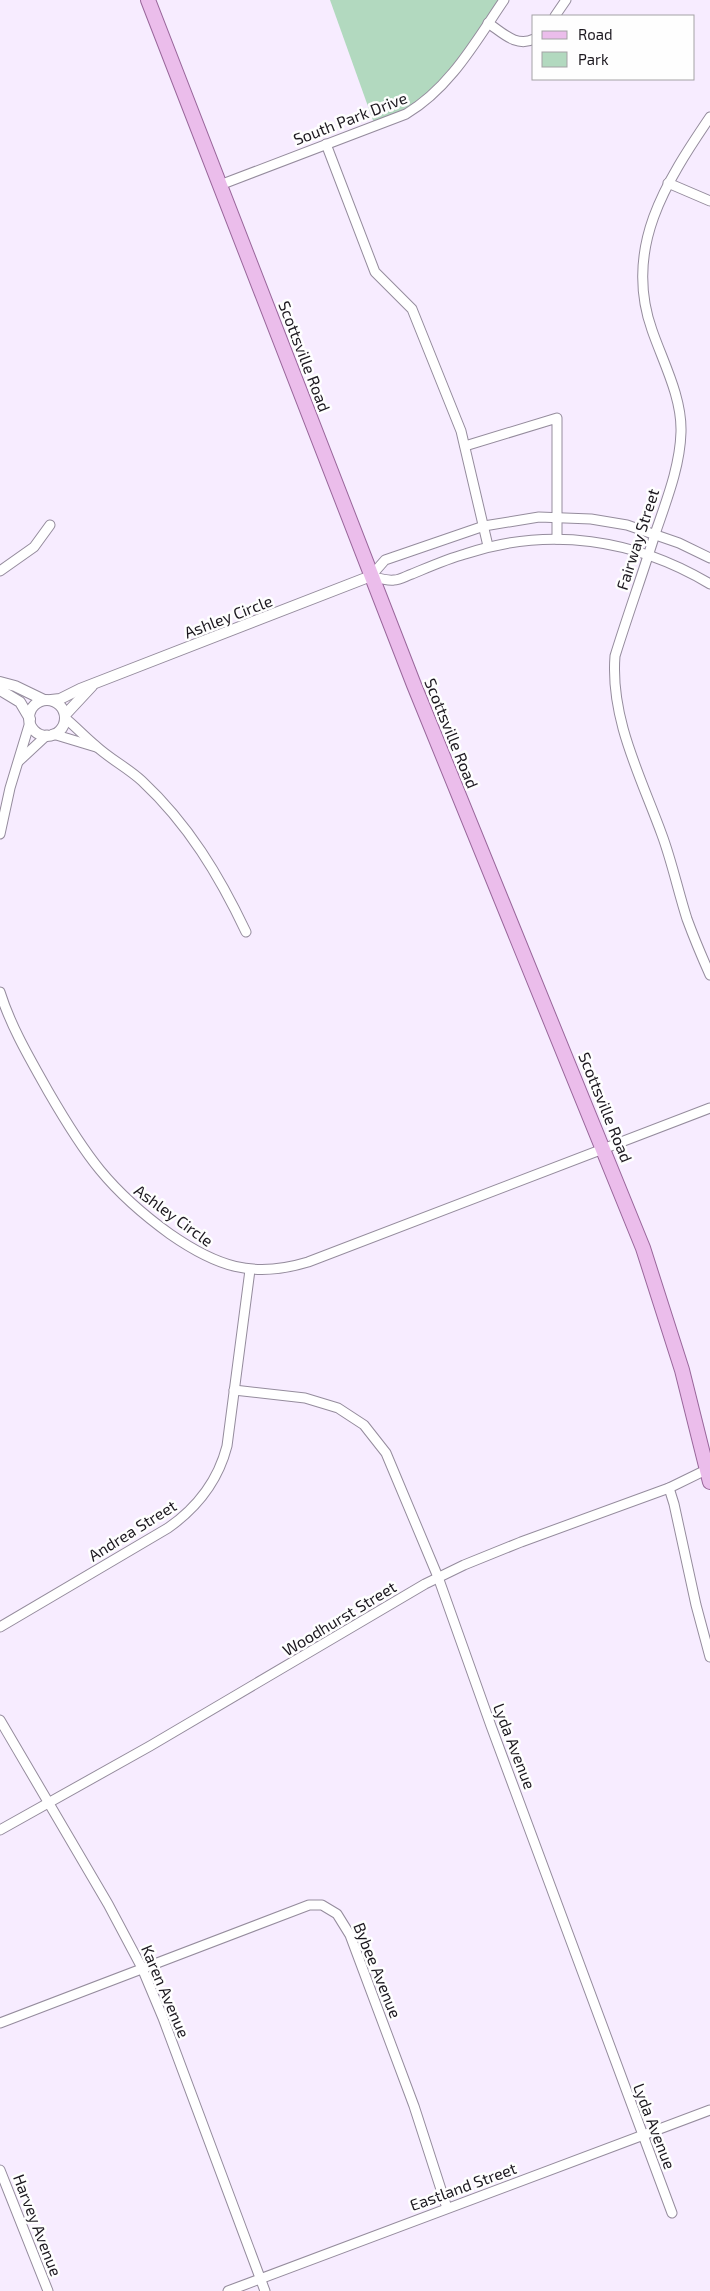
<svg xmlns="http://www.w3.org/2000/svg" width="710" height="2291" viewBox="0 0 710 2291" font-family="'Exo 2',sans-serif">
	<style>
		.green { fill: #b2d9bf }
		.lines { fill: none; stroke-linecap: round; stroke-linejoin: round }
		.minor-casing { stroke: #958c9d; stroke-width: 11 }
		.tertiary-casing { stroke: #958c9d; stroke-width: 12 }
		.primary-casing { stroke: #99679b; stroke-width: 16 }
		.minor { stroke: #fff; stroke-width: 9 }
		.tertiary { stroke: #fff; stroke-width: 10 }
		.primary { stroke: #ebbdeb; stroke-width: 14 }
		.labels { text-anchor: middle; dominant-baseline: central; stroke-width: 5; stroke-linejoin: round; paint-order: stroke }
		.street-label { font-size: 16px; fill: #1c181f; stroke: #fefefe }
	</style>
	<rect width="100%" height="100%" fill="#f7ecff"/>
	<polygon class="green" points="330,0 499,0 441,88 418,107 375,126"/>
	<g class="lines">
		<g class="minor-casing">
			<g id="minor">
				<polyline points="555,16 566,0"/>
				<path d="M488 23C502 32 516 48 534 39"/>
				<path d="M710 117C666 182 623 248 652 330 663 362 682 397 681 432 680 466 667 499 656 531 643 573 628 614 615 656 610 719 641 777 662 835 672 862 678 891 687 919 694 938 702 957 710 975"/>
				<polyline points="326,144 375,272 412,309 461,431 488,546"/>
				<polyline points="668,183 710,201"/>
				<path d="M220 185 406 114C450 88 476 41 504 0"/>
				<polyline points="465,446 557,418 557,539"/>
				<path d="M710 558 679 543 627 525 591 519 539 517 484 526 385 560 371 576C378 578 387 581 394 580 400 580 406 576 412 574 429 567 447 559 465 554 549 526 635 539 710 584"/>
				<polyline points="0,571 34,547 50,525"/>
				<path d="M65 718C76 727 85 737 96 746 110 759 128 768 142 781 188 824 219 875 246 932"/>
				<polyline points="53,734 96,747"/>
				<polyline points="19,761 47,735"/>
				<polyline points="0,834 10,788 30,722"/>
				<path d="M0 992C11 1027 30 1059 48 1091 85 1155 109 1190 170 1234 216 1266 252 1279 308 1262L710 1108"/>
				<polyline points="234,1390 305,1398 338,1408 364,1425 386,1453 438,1577 491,1726 672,2213"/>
				<polyline points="669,1488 674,1504 696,1605 710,1657"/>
				<path d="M0 1627 168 1528C198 1507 218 1481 227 1446L250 1270"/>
				<polyline points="0,1720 108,1904 142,1968 163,2018 265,2291"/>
				<polyline points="0,1830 150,1746 425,1584 464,1565 521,1542 669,1488 710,1468"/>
				<polyline points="0,2023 309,1905 322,1905 337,1914 350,1935 414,2106 447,2208"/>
				<polyline points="0,2170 48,2291"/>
				<polyline points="228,2291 710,2110"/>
			</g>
		</g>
		<g class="tertiary-casing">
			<g id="tertiary">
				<polyline points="0,682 15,686 44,700"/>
				<polyline points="0,690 20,702 30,719"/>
				<polyline points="51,700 60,699 80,689 371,576"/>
				<circle cx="47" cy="718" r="18"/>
				<polyline points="65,715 92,686"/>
			</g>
		</g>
		<g class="primary-casing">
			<polyline id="primary" points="148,0 414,685 643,1248 682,1370 710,1482"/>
		</g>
		<use href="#minor" class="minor"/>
		<use href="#tertiary" class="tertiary"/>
		<use href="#primary" class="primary"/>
	</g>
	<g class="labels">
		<g class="street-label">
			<text transform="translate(350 118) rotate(-21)">South Park Drive</text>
			<text transform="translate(305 356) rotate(69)">Scottsville Road</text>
			<text transform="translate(637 539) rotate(-72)">Fairway Street</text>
			<text transform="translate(228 616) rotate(-21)">Ashley Circle</text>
			<text transform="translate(452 733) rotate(68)">Scottsville Road</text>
			<text transform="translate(606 1107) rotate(68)">Scottsville Road</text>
			<text transform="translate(174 1215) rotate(36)">Ashley Circle</text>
			<text transform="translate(132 1530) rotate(-32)">Andrea Street</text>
			<text transform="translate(339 1618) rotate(-31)">Woodhurst Street</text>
			<text transform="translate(515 1746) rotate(69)">Lyda Avenue</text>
			<text transform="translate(378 1970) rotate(68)">Bybee Avenue</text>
			<text transform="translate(166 1991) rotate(67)">Karen Avenue</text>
			<text transform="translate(655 2126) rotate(69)">Lyda Avenue</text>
			<text transform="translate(463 2186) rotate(-20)">Eastland Street</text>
			<text transform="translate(38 2225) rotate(69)">Harvey Avenue</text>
		</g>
	</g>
	<rect x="532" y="15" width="162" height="65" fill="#fefefe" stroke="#a4a2a5"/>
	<rect x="542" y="31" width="25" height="8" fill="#ebbdeb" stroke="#a4a2a5"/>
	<text x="578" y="40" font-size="15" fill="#1c181f">Road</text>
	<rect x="542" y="52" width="25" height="15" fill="#b2d9bf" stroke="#a4a2a5"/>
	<text x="578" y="65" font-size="15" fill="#1c181f">Park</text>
</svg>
